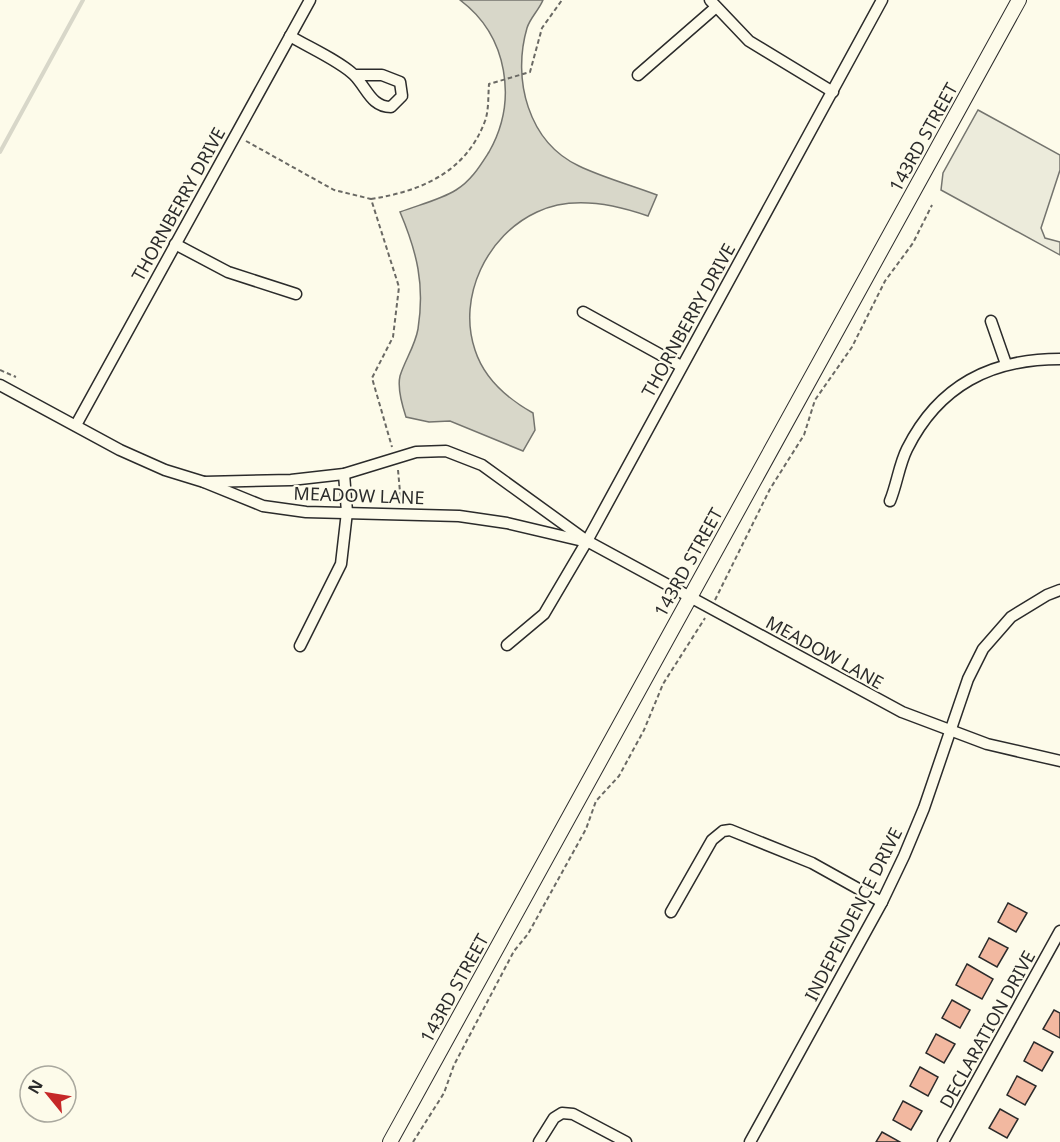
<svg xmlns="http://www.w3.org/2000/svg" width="1060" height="1142" viewBox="0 0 1060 1142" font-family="'Noto Sans',sans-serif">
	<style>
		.green { fill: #ecebdb; stroke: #74746e; stroke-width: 1.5 }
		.water { fill: #d8d7c9; stroke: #74746e; stroke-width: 1.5 }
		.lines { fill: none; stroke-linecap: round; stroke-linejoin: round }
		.stream { stroke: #d8d7c9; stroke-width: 4 }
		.building { fill: #f2b8a0; stroke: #2b2b2b; stroke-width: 1.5 }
		.minor-casing { stroke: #2b2b2b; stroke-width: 13 }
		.tertiary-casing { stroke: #2b2b2b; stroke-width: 16 }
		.path { stroke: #6a6964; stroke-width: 2; stroke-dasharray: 4.5 3; stroke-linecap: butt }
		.minor { stroke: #fdfbea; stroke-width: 10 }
		.tertiary { stroke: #fdfbea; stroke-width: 14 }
		.labels { text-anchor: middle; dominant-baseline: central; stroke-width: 4.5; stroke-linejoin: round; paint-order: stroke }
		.street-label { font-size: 18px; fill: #2b2b2b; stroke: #fdfbea }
	</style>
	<rect width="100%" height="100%" fill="#fdfbea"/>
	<polygon class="green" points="978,110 1060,155 1060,170 1041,228 1045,238 1060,242 1060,255 941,190 943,173"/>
	<path class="water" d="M460 0H543C539 10 530 18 527 28 512 79 528 142 579 166 604 178 631 185 657 195L648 216C614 204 572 195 537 212 487 235 457 297 475 350 484 378 508 399 533 413L535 430 523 451 450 421 429 422 406 417C402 405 397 389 400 376 405 360 415 346 418 329 425 285 417 252 400 212 418 205 440 200 456 190 471 181 480 166 489 152 518 101 508 36 460 0Z"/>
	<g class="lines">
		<polyline class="stream" points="0,152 83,0"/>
	</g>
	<g class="building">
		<polygon points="1008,903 1027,913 1016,932 998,922"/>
		<polygon points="989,938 1008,948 997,967 979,957"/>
		<polygon points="967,964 993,979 982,999 956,985"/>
		<polygon points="952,1000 970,1010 960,1028 942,1018"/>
		<polygon points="1054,1010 1060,1013 1060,1038 1043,1029"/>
		<polygon points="936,1034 955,1044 944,1063 926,1053"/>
		<polygon points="1034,1042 1053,1052 1042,1071 1024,1061"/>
		<polygon points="920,1067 938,1077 928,1096 910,1086"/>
		<polygon points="1017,1076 1036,1086 1025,1105 1007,1095"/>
		<polygon points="903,1101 922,1111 911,1130 893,1120"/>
		<polygon points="1000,1109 1018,1119 1007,1138 989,1128"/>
		<polygon points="882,1132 900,1142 876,1142"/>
	</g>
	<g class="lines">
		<g class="minor-casing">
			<g id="minor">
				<polyline points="710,0 749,41 833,92"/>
				<path d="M290 36C308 47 340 61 354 75 367 88 371 107 391 107L402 96 400 82 382 75H354"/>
				<polyline points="638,75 715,8"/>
				<polyline points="175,244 228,272 296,294"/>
				<polyline points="583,312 681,366"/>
				<polyline points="991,321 1006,364"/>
				<polyline points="0,385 120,450 165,470 204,482 263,506 306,512 459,516 507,523 583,541"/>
				<polyline points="76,425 310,0"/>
				<polyline points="204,482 291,480 344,474 416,452 446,451 482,465 587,541 902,712 987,744 1060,761"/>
				<path d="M890 501C897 484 899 465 907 449 939 385 991 359 1060 359"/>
				<polyline points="507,645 544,614 587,541 882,0"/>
				<polyline points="300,646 341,564 347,512 344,474"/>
				<polyline points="671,912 712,840 723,831 730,830 812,863 882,902"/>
				<polyline points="539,1142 554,1118 562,1113 573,1114 626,1142"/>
				<polyline points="750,1142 882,902 904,856 924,808 968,679 983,649 1011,617 1047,595 1060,590"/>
				<polyline points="943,1142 1060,931"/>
			</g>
		</g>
		<g class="tertiary-casing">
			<polyline id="tertiary" points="390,1142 1019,0"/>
		</g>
		<g class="path">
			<polyline points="246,141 334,190 371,199 399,287 393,337 372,378 392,447"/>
			<path d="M371 199C422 191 466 172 485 121 489 110 488 96 489 84L530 72 542 28 562 0"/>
			<polyline points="0,370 16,377"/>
			<polyline points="398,470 401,503"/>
			<polyline points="715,600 770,489 804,435 815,400 852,347 885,281 913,243 932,205"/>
			<polyline points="413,1142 444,1093 454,1065 514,951 528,934 586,829 596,801 619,776 644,730 663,684 705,618"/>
		</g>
		<use href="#minor" class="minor"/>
		<use href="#tertiary" class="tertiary"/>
	</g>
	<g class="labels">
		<g class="street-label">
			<text transform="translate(923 137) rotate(-61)">143RD STREET</text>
			<text transform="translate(178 204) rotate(-61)">THORNBERRY DRIVE</text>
			<text transform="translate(688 320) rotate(-61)">THORNBERRY DRIVE</text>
			<text transform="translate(359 495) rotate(2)">MEADOW LANE</text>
			<text transform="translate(688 562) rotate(-61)">143RD STREET</text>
			<text transform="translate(825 652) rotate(29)">MEADOW LANE</text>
			<text transform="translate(853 914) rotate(-63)">INDEPENDENCE DRIVE</text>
			<text transform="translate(454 988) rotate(-61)">143RD STREET</text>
			<text transform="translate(987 1029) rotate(-61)">DECLARATION DRIVE</text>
		</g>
	</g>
	<g transform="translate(48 1094) rotate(300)"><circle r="28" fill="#fdfbea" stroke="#a9a89e" stroke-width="1.5"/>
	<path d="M0-4.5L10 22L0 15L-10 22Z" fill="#c62828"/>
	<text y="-9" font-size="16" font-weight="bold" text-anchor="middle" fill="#2b2b2b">N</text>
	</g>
</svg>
